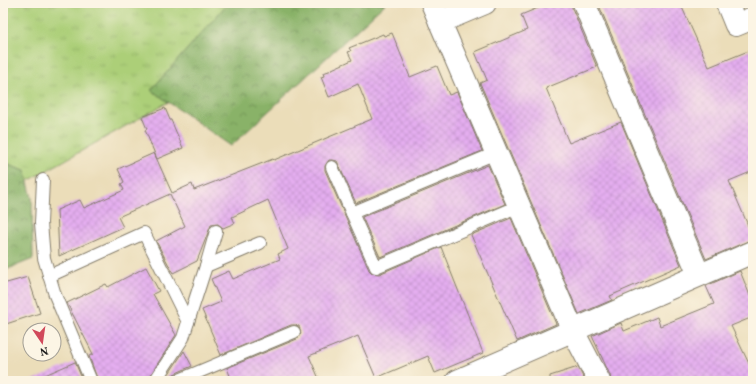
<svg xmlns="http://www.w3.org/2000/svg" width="756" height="384" viewBox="0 0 756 384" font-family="Vollkorn,serif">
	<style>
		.grass { fill: url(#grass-tufts); stroke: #64764a }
		.forest { fill: url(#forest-crowns); stroke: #526742 }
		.building { fill: url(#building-cross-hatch) }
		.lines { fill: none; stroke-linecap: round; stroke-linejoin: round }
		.lane-casing { stroke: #847c6a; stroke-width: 14 }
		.street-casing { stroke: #847c6a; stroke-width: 24 }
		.lane { stroke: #fff; stroke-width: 12 }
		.street { stroke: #fff; stroke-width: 22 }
	</style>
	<defs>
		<pattern id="grass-tufts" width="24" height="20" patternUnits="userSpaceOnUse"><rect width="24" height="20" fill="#accf78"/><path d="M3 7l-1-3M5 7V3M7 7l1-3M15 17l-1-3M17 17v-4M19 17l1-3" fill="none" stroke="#93b167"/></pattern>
		<pattern id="forest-crowns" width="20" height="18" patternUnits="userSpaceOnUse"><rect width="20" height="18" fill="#89b268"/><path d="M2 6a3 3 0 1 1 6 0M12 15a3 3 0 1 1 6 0" fill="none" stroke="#6f9055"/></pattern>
		<pattern id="building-cross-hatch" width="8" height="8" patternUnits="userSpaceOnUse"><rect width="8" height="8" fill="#e4adef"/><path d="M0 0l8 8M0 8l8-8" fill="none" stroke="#c394cc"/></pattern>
	</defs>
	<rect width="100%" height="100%" fill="#fcf5e5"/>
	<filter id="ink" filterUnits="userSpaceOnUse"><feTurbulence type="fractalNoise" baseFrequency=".025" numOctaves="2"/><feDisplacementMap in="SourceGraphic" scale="8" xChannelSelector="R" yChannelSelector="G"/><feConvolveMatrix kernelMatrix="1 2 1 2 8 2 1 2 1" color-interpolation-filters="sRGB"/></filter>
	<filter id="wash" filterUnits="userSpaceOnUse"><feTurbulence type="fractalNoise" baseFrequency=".012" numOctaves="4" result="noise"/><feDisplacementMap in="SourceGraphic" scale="16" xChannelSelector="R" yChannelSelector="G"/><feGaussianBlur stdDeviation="0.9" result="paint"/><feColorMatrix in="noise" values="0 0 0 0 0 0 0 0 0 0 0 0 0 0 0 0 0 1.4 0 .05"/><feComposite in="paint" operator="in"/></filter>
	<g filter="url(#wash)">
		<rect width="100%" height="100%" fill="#ebddb9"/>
		<polygon class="grass" points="3,3 296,3 195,87 28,181 3,185"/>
		<g class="forest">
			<polygon points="228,3 386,3 231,146 151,90"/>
			<polygon points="3,162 25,170 32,198 33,259 3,271"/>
		</g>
		<g id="blocks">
			<g class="building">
				<polygon points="550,3 572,3 572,8 597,67 546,88 569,143 621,122 681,265 610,296 612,300 579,314 480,83 487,80 475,52 527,30 521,15"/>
				<polygon points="598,3 680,3 709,67 753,49 753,171 729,181 753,237 753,240 748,241 706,259"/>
				<polygon points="392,33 410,77 437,66 449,95 457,92 482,151 356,203 337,161 333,160 329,160 325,166 325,170 369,270 372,273 379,274 441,247 483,353 435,373 428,356 376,378 358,336 309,356 320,381 232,381 227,368 297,339 301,333 299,326 295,325 291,325 221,355 202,310 221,302 211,279 229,271 233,279 280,259 278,254 288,249 268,200 232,217 235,223 223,228 218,224 211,225 197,261 173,273 156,241 185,226 170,194 118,217 123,227 59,256 57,210 80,200 84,208 124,190 121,184 124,182 118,169 154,153 172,193 192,184 194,190 273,159 274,160 372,119 358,84 329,97 321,77 324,76 323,73 332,70 332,69 352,60 348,52 351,51 349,48 383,34 384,36"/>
				<polygon points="165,108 170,120 171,120 183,148 157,159 145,130 147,129 142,117"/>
				<polygon points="488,165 505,204 380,257 362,217"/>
				<polygon points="511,218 556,324 517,341 471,235"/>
				<polygon points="146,267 159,291 153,294 176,335 149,377 148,381 98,381 89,356 93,354 67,303 106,284 108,287"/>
				<polygon points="740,271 753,303 753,317 731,326 753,372 753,381 611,381 610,375 592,336 621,323 624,331 657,317 660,326 714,304 706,286"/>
				<polygon points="28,277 40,313 3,325 3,284"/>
				<polygon points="184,351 192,366 174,374 171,377 170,381 164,381"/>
				<polygon points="75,362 83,381 31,381"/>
				<polygon points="578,367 585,381 550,381 550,376"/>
			</g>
		</g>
	</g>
	<g filter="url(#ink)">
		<use href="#blocks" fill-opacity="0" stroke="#847c6a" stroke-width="1"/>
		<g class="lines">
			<g class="lane-casing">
				<g id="lane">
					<polyline points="496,153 352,213 376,267 519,206"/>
					<polyline points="332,167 352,213"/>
					<polyline points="43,180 41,223 44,258 55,295 91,381"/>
					<polyline points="206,266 260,243"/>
					<polyline points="49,276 144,233 188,322 183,338 155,381"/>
					<polyline points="188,322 206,266 216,231"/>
					<polyline points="177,381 294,332"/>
				</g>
			</g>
			<g class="street-casing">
				<g id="street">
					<polyline points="432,3 440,22"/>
					<polyline points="485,3 440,22 573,331 599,381"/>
					<polyline points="584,3 699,275"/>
					<polyline points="727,3 736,25 753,18"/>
					<polyline points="457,381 753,252"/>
				</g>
			</g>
			<use href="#lane" class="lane"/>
			<use href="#street" class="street"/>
		</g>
	</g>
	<rect width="756" height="384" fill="none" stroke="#fcf5e5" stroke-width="16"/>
	<g transform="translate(42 342) rotate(167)"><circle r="19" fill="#fcf5e5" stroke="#a29e95"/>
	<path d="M0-3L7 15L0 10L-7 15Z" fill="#d1495b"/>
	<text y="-6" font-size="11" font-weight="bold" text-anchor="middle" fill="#1c1c1c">N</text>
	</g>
</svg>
